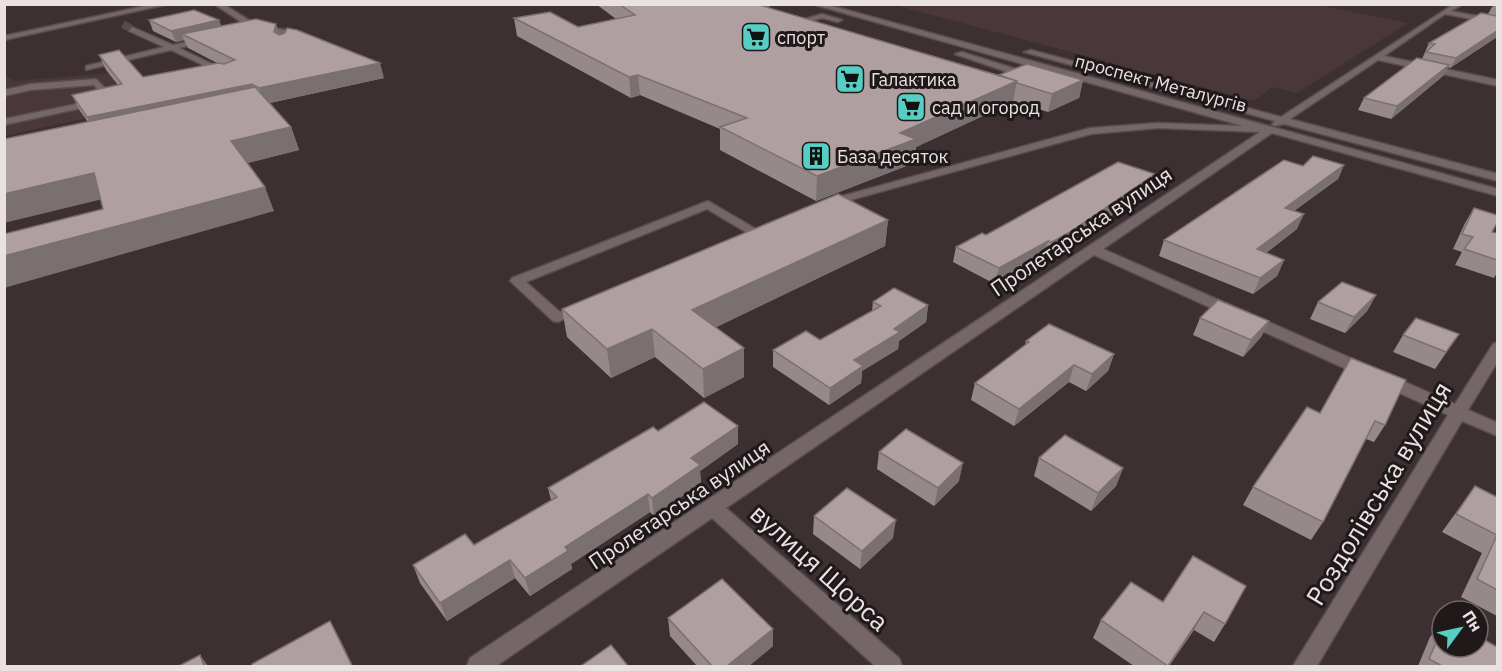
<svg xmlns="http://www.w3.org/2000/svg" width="1502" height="671" viewBox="0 0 1502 671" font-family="'IBM Plex Sans',sans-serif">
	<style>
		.built { fill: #4a373a }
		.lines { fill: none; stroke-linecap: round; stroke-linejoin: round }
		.minor-tunnel { stroke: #564b4d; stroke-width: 8; stroke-dasharray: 8 4; stroke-linecap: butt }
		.minor-casing { stroke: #574c4e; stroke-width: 3 }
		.minor { fill: #756769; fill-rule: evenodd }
		.wall { fill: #96898a }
		.shaded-wall { fill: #7a6f71 }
		.building { fill: #af9fa1; stroke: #7a6f71; stroke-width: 1.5 }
		.labels { text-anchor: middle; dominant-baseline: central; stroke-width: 6; stroke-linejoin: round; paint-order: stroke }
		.far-poi-label { font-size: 18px; fill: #eae1e3; stroke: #1f191a; text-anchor: start }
		.far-street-label { font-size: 18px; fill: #eae1e3; stroke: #1f191a }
		.street-label { font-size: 21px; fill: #eae1e3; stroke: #1f191a }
		.near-street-label { font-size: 26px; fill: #eae1e3; stroke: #1f191a }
	</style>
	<rect width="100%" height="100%" fill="#3c3032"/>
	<g class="built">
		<polygon points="1312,4 1408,23 1297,93 1273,87 1254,101 894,5"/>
		<polygon points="134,71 163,101 5,136 4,75 15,81"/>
	</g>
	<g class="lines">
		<polyline class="minor-tunnel" points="123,24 132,29"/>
		<g class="minor-casing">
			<g id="minor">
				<polygon points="154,4 169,4 4,40 4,36"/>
				<polygon points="214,4 223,4 257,25 291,31 289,45 285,47 281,45 284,35 252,29"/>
				<polygon points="812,4 825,4 1498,189 1498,196 1272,133 1103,249 1455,404 1493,344 1498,342 1498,361 1468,410 1498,423 1498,436 1462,421 1317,666 1293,666 1448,415 1094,255 726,508 899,658 902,666 875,666 712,518 496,666 467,666 470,658 1260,132 1158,128 1091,134 832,205 824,205 824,201 1090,128 1158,123 1243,126 1033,67 1019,74 1013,74 955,54 962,52 1016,69 1026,65"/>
				<polygon points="1454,4 1463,4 1451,11 1498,20 1498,24 1445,14 1384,56 1498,80 1498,86 1378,60 1290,119 1498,174 1498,181 1284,124 1274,126 1272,124 1275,121 1024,52 1031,50 1281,117"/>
				<polygon points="822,14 842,20 838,22 822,18 789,27 785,25"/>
				<polygon points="132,27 173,45 209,37 209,41 179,48 231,73 224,75 171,50 86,70 86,66 164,47 129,31"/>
				<polygon points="96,79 114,97 114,101 4,125 4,119 105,98 94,85 31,90 4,96 4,90 31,84"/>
				<polygon points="708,201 761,232 755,236 751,235 707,209 526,282 560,312 582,303 589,307 558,322 553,321 510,281 512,278"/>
			</g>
		</g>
		<use href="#minor" class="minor"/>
	</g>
	<g class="wall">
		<polygon points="596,4 779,4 766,7 999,75 1083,80 1079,98 1048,112 1013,101 1013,102 916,147 914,163 816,201 720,150 720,129 640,95 631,98 517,36 514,18 578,27 616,19"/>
		<polygon points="1497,4 1497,37 1450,68 1448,67 1443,76 1391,119 1358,110 1364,98 1422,59 1429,43 1488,14 1492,7"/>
		<polygon points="149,20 221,26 280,35 384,78 270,103 291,127 299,150 247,163 274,211 103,209 88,122 80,111 72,95 118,85 106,70 99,55 143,77 217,63 188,48 184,40 176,42 153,31"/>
		<polygon points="1344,165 1338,179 1294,211 1297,229 1266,253 1284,260 1277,276 1253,294 1159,256 1164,240 1303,166"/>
		<polygon points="1150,189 1066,247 1048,258 1044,256 995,284 953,262 956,247 986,235"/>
		<polygon points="1474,208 1492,232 1497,233 1497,273 1494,278 1455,265 1462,252 1453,249 1465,223"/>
		<polygon points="888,220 885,246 716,327 744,348 744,377 704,398 655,357 611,378 567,337 562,309"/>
		<polygon points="1376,295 1367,311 1345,333 1310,319 1318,302"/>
		<polygon points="873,302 928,305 926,322 899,341 898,349 862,371 861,383 829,405 773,367 773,350 820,340 872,311"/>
		<polygon points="1200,318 1269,321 1261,337 1243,357 1193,335"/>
		<polygon points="1459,334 1435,369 1393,352 1403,335"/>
		<polygon points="1026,341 1114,354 1108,371 1086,391 1069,382 1014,426 971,400 975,383 1025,345"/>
		<polygon points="1351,358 1385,425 1374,442 1366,439 1323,522 1311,540 1243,505 1253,487 1320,413"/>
		<polygon points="738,444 700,471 701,483 654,516 650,512 571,564 572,569 530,596 515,578 447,621 420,583 413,565 474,545 551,500 548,488"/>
		<polygon points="879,452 959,481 934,506 877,469"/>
		<polygon points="1039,458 1123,468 1116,486 1091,511 1034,476"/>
		<polygon points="1475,486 1497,497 1497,616 1461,597 1482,553 1442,532"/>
		<polygon points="814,516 893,538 860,569 813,534"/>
		<polygon points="1193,556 1225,624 1214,642 1194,630 1169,666 1134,666 1093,638 1101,620 1163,602"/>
		<polygon points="668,618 773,629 773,646 749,666 697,666 670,636"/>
		<polygon points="1442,623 1442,629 1497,666 1418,666 1430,637"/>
	</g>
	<g class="shaded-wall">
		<polygon points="733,4 779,4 733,15"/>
		<polygon points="219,20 223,30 182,34 184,40 176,42 171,31"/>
		<polygon points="276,24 281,37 274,32"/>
		<polygon points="1497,31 1497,37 1450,68 1456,58"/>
		<polygon points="380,63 384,78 265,104 259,88"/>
		<polygon points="1449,65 1443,76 1391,119 1397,106"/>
		<polygon points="638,75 640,95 631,98 629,77"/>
		<polygon points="1083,80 1079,98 1048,112 1052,94"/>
		<polygon points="1017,81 1013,102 916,147 914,163 816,201 817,176 900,133"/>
		<polygon points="252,84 258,100 96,134 87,117"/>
		<polygon points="291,127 299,150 240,165 231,141"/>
		<polygon points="1344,165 1338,179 1278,222 1285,208"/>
		<polygon points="94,173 107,198 4,223 4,194"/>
		<polygon points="1155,174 1150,189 1066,247 1048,258 1052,242"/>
		<polygon points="265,187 274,211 4,288 4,256"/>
		<polygon points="1304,214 1297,229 1250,265 1257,249"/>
		<polygon points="888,220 885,246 694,338 692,310"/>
		<polygon points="1048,241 1044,256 995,284 999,268"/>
		<polygon points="1284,260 1277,276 1253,294 1260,278"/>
		<polygon points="1376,295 1367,311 1345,333 1354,317"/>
		<polygon points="928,305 926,322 899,341 898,349 862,371 861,383 829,405 830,388 854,360 894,329"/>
		<polygon points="1269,321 1261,337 1243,357 1251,340"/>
		<polygon points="652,329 655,357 611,378 607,349"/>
		<polygon points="744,348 744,377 704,398 703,369"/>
		<polygon points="1114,354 1108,371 1086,391 1092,374"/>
		<polygon points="1074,365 1069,382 1014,426 1019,409"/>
		<polygon points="738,426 738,444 700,471 701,483 654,516 652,498 691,458"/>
		<polygon points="963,463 959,481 934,506 938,488"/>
		<polygon points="1123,468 1116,486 1091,511 1098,493"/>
		<polygon points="648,494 650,512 571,564 572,569 530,596 525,578 565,547"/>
		<polygon points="896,520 893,538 860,569 862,551"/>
		<polygon points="510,560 515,578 447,621 440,603"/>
		<polygon points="1204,612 1194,630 1169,666 1168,666"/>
		<polygon points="330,621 340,639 353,666 352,666"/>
		<polygon points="773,629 773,646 749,666 727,666"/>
		<polygon points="200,655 208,666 204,666"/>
	</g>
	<g class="building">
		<polygon points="619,4 756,4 1017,81 900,133 916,139 817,176 720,127 747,118 638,75 629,77 514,18 550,12 578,27 635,15"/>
		<polygon points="194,10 219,20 171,31 149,20"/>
		<polygon points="1481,13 1497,16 1497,31 1456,58 1426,52 1435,44 1429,43"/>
		<polygon points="256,19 276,24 274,32 279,35 285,33 287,28 297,30 380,63 259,88 252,84 87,117 72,95 122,84 99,55 119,50 143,77 218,63 224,64 235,60 182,34"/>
		<polygon points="1417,58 1449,65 1397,106 1364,98"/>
		<polygon points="1027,64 1083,80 1052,94 1017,83 1017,81 999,75"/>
		<polygon points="255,87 291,127 231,141 265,187 4,256 4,234 103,209 94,173 4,194 4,139"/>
		<polygon points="1313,156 1344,165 1285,208 1304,214 1257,249 1284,260 1260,278 1164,240 1284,160 1303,166"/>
		<polygon points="1118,162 1155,174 1070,232 1052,242 1048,241 999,268 956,247 982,233 986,235"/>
		<polygon points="838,194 888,220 692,310 744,348 703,369 652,329 607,349 562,309"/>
		<polygon points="1474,208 1497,215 1497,223 1492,232 1497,233 1497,260 1464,249 1473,237 1462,234"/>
		<polygon points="1342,282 1376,295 1354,317 1318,302"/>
		<polygon points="894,288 928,305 894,329 900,332 854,360 863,366 830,388 773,350 806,331 820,340 881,306 873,302"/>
		<polygon points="1218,300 1269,321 1251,340 1200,318"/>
		<polygon points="1416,318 1459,334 1446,352 1403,335"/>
		<polygon points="1049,324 1114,354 1092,374 1074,365 1019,409 975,383 1029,342 1026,341"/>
		<polygon points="1351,358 1406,380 1385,425 1375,421 1323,522 1253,487 1307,407 1320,413"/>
		<polygon points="704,402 738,426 691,458 700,465 652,498 648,494 565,547 568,551 525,578 510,560 440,603 413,565 465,534 474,545 557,497 548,488 653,427 658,431"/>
		<polygon points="906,429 963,463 938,488 879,452"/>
		<polygon points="1065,435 1123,468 1098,493 1039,458"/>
		<polygon points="1475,486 1497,497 1497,590 1477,579 1497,535 1456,514"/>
		<polygon points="847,488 896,520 862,551 814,516"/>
		<polygon points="1193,556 1246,586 1225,624 1204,612 1168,666 1101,620 1131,582 1163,602"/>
		<polygon points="722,579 773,629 727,666 712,666 668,618"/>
		<polygon points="330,621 352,666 252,666 252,664"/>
		<polygon points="1442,629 1442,647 1478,647 1478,636 1497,647 1497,666 1442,666 1429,659"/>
		<polygon points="611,645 628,666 581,666"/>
		<polygon points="200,655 204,666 179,666"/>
	</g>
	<defs>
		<g id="supermarket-square" transform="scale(1.5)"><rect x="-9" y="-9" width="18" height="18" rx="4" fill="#56cec3" stroke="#1f191a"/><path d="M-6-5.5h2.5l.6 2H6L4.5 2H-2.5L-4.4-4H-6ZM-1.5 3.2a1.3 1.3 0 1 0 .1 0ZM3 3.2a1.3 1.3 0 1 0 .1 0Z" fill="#111"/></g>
		<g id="building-square" transform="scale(1.5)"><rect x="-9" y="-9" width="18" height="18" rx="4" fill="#56cec3" stroke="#1f191a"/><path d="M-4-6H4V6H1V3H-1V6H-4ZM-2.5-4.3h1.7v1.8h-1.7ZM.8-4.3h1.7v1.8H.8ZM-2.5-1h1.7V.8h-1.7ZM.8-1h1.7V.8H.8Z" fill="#111"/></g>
	</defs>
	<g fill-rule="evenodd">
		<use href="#supermarket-square" x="756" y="37"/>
		<use href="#supermarket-square" x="850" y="79"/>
		<use href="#supermarket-square" x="911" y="107"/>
		<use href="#building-square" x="816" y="156"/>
	</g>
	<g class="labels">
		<g class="far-poi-label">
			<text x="777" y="37">спорт</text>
			<text x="871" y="79">Галактика</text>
			<text x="932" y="107">сад и огород</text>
			<text x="837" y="156">База десяток</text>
		</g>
		<g class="far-street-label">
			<text transform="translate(1161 83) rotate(15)">проспект Металургів</text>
		</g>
		<g class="street-label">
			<text transform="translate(1081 231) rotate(-34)">Пролетарська вулиця</text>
			<text transform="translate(679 504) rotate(-34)">Пролетарська вулиця</text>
		</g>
		<g class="near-street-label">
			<text transform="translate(1378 493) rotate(-59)">Роздолівська вулиця</text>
			<text transform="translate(820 567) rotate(42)">вулиця Щорса</text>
		</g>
	</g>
	<rect width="1502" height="671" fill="none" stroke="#eae1e3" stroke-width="12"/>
	<g transform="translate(1460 629) rotate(57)"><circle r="28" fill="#1f191a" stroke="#70696a" stroke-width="1.5"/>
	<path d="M0-4.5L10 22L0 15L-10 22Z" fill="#56cec3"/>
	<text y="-9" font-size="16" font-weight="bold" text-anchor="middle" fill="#eae1e3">Пн</text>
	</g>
</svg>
